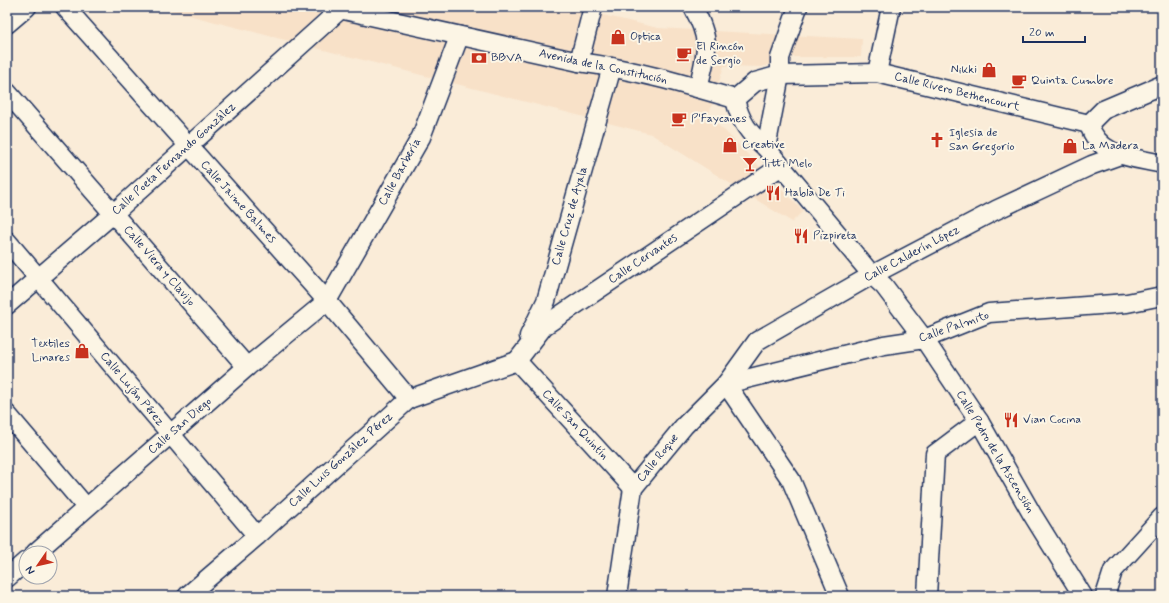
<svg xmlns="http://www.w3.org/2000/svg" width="1169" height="603" viewBox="0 0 1169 603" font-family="Mynerve,sans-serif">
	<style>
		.built { fill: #f8e1c8 }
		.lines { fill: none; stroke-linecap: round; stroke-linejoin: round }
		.street-casing { stroke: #1b2f5e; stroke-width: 21 }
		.street { stroke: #fcf5e5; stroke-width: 18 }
		.labels { text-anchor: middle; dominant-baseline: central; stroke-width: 4; stroke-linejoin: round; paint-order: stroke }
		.poi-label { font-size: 12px; fill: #1b2f5e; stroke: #fcf5e5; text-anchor: start }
		.street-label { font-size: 12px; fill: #1b2f5e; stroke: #fcf5e5 }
	</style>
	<rect width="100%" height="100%" fill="#faecd8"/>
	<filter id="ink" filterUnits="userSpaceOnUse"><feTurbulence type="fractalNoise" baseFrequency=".025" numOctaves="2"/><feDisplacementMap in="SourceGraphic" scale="8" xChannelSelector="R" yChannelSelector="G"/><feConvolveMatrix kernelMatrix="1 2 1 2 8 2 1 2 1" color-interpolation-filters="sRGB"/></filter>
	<g filter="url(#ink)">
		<polygon class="built" points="157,7 569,7 658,28 862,39 861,57 792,57 762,67 724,66 708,117 725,131 803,211 792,222 651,134"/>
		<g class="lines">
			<g class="street-casing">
				<g id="street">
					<polyline points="65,7 327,301 409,399"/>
					<path d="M330 7 579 62C632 69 684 84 735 99"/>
					<path d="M693 7C712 42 707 51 698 88"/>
					<polyline points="7,24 27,7"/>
					<polyline points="579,62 593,7"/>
					<polyline points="877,73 891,7"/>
					<polyline points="7,92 247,367"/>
					<path d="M1089 124C1098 157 1133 157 1162 164"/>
					<polyline points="1089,124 1103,110 1162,85"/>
					<polyline points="766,148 780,75 780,58 798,7"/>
					<polyline points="7,241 257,536"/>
					<polyline points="7,305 114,213 343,7"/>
					<polyline points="529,336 546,301 612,67"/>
					<polyline points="517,361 544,326 780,167"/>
					<polyline points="517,361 633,488"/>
					<polyline points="726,384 884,345 924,339 989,313 1127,303 1162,296"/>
					<polyline points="726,384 791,480 840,596"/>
					<polyline points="7,414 86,507"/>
					<polyline points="35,553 247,367 327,301 421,137 459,37"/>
					<polyline points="7,578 26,561"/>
					<polyline points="187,596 257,536 409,399 517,361"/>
					<polyline points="617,596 633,488 684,426 726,384 757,341 872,275 996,210 1092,165 1120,155"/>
					<polyline points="927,596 935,454 979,421"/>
					<path d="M1083 596 1032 514 979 421 924 339 884 286 872 275 766 148C749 133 740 122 735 99L755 82 780 75 877 73 1089 124"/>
					<polyline points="1105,596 1113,571 1162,517"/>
				</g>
			</g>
			<use href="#street" class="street"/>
		</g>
	</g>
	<defs>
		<g id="shop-bare" transform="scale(1.2)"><path d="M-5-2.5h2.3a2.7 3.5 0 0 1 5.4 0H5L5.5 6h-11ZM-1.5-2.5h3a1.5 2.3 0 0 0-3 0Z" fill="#c8321e" stroke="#fcf5e5" stroke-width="2.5" paint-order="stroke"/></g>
		<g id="cafe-bare" transform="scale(1.2)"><path d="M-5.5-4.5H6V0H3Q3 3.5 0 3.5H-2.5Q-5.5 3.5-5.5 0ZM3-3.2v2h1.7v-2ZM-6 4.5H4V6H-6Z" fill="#c8321e" stroke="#fcf5e5" stroke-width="2.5" paint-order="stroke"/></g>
		<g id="bank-bare" transform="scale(1.2)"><path d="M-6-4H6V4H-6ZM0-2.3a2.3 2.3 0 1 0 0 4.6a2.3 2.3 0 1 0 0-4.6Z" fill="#c8321e" stroke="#fcf5e5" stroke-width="2.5" paint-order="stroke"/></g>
		<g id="church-bare" transform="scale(1.2)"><path d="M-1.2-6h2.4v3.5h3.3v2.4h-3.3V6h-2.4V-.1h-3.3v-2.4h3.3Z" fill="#c8321e" stroke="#fcf5e5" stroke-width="2.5" paint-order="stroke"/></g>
		<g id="bar-bare" transform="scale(1.2)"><path d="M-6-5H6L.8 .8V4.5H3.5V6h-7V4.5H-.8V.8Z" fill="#c8321e" stroke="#fcf5e5" stroke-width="2.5" paint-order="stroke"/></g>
		<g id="restaurant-bare" transform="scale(1.2)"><path d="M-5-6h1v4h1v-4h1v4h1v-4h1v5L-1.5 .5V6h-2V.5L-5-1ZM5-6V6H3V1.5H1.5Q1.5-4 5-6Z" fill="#c8321e" stroke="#fcf5e5" stroke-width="2.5" paint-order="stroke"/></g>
	</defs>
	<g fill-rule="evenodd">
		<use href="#shop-bare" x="618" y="37"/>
		<use href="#cafe-bare" x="684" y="54"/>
		<use href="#bank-bare" x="479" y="58"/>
		<use href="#shop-bare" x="989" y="70"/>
		<use href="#cafe-bare" x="1019" y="81"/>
		<use href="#cafe-bare" x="679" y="119"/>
		<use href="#church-bare" x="937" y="140"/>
		<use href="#shop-bare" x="730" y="145"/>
		<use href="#shop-bare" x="1070" y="146"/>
		<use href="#bar-bare" x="750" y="164"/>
		<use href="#restaurant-bare" x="773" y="193"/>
		<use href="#restaurant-bare" x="801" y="236"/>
		<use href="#shop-bare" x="82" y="351"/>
		<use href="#restaurant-bare" x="1011" y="420"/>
	</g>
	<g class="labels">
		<g class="poi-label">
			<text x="630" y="37">Optica</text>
			<text x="696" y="47">El Rincón<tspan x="696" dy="14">de Sergio</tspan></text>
			<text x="491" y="58">BBVA</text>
			<text x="977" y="70" text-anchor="end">Nikki</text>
			<text x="1031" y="81">Quinta Cumbre</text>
			<text x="691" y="119">P'Faycanes</text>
			<text x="949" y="133">Iglesia de<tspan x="949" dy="14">San Gregorio</tspan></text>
			<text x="742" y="145">Creative</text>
			<text x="1082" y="146">La Madera</text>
			<text x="762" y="164">Titti Melo</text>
			<text x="785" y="193">Habla De Ti</text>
			<text x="813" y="236">Pizpireta</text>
			<text x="70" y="344" text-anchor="end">Textiles<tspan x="70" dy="14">Linares</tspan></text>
			<text x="1023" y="420">Vian Cocina</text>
		</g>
		<g class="street-label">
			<text transform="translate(603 67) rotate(12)">Avenida de la Constitución</text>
			<text transform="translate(957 92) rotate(14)">Calle Rivero Bethencourt</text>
			<text transform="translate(174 159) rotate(-42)">Calle Poeta Fernando González</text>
			<text transform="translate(400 172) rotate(-61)">Calle Barbería</text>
			<text transform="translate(238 202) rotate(48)">Calle Jaime Balmes</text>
			<text transform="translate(570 216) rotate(-74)">Calle Cruz de Ayala</text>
			<text transform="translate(912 254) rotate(-28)">Calle Calderín López</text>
			<text transform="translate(643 259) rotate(-34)">Calle Cervantes</text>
			<text transform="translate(159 266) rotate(49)">Calle Viera y Clavijo</text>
			<text transform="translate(954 327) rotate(-19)">Calle Palmito</text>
			<text transform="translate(132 389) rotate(50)">Calle Luján Pérez</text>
			<text transform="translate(575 425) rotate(47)">Calle San Quintín</text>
			<text transform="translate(180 426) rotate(-41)">Calle San Diego</text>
			<text transform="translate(995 452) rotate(59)">Calle Pedro de la Ascensión</text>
			<text transform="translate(658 458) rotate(-51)">Calle Roque</text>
			<text transform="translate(341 460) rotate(-42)">Calle Luis González Pérez</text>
		</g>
	</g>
	<rect width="1169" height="603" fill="none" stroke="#fcf5e5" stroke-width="24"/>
	<rect x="12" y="12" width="1145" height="579" fill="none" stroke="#1b2f5e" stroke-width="1.5" filter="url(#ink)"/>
	<g transform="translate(38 565) rotate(236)"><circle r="19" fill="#fcf5e5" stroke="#a2a6af"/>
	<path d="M0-3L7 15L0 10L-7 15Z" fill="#c8321e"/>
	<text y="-6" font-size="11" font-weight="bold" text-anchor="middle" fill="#1b2f5e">N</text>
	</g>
	<path d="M1023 36v6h62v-6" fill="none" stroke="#1b2f5e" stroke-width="2"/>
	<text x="1029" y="36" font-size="12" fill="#1b2f5e" stroke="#fcf5e5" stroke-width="3" paint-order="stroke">20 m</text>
</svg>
